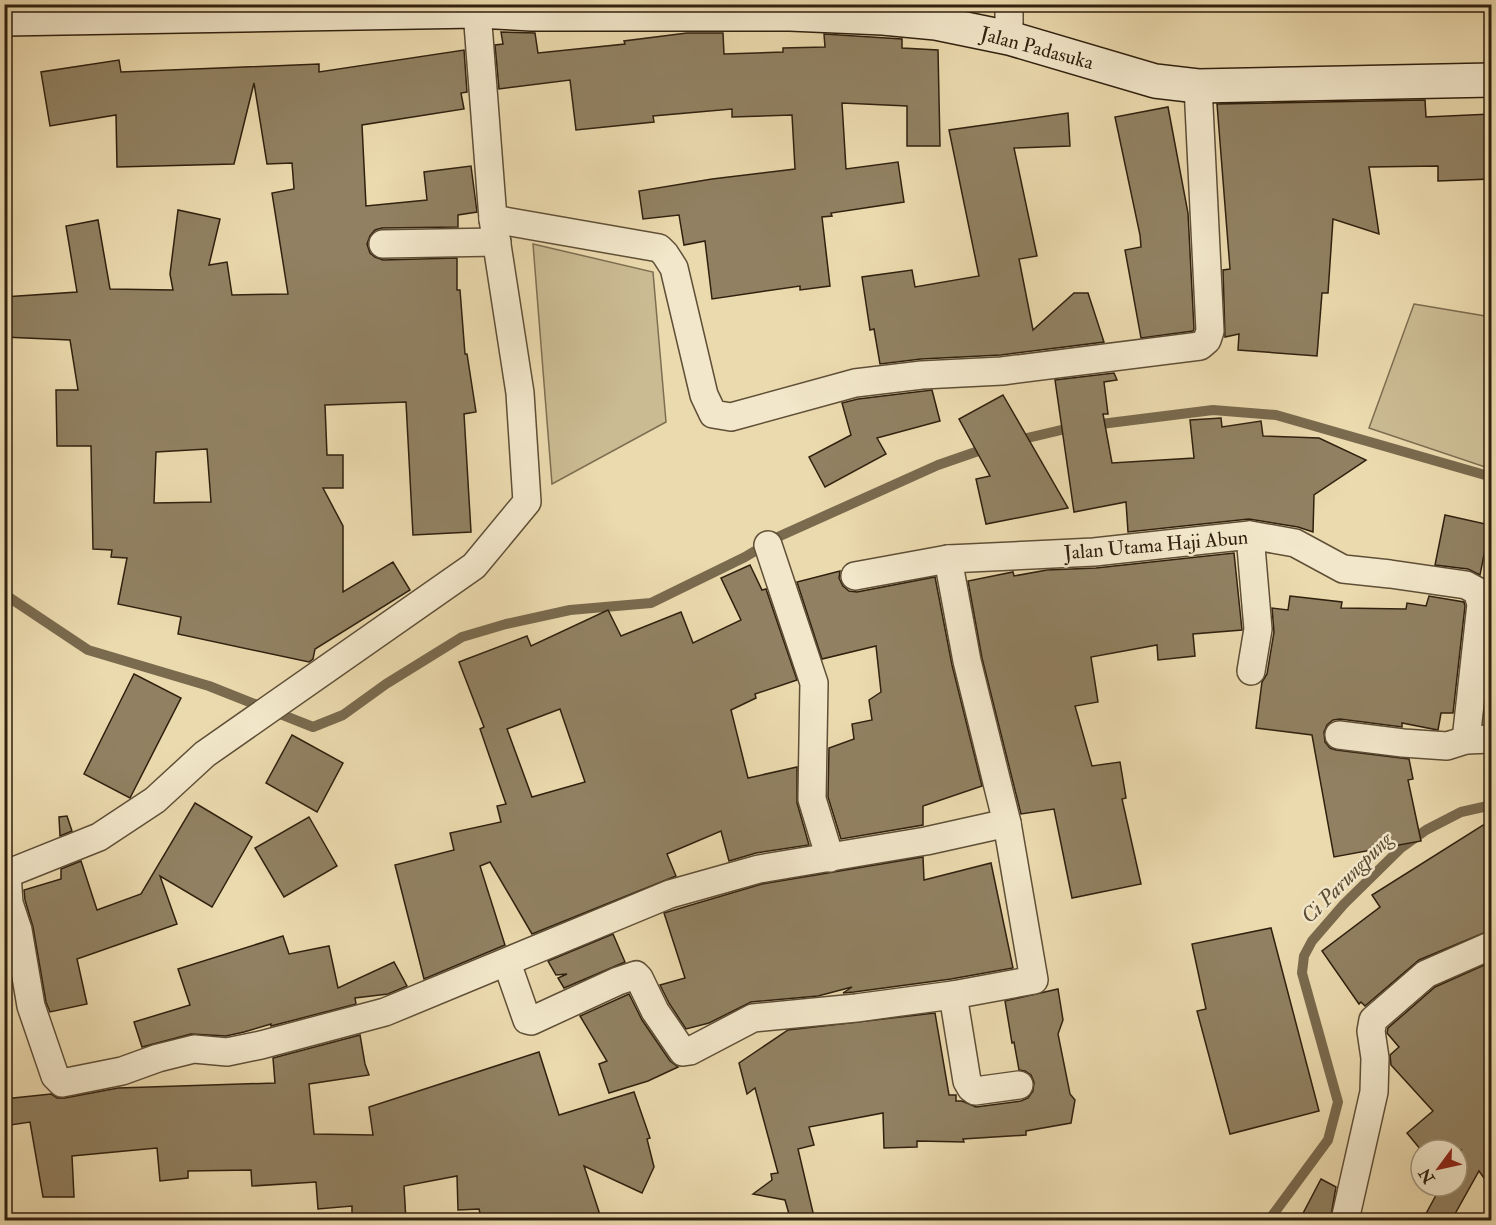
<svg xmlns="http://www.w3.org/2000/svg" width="1496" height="1225" viewBox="0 0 1496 1225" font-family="'IM FELL Double Pica',serif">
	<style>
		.green { fill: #cbbb93; stroke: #7e6e51; stroke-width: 1.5 }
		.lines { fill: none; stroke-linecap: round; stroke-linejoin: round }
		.stream { stroke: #7a6a4e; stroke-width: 10 }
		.building { fill: #918162; stroke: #30210f; stroke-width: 1.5; fill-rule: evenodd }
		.street-casing { stroke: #5f4f37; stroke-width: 30 }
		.secondary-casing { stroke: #30210f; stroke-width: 36 }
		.street { stroke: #f2e7ca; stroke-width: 27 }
		.secondary { stroke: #f2e7ca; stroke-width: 33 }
		.labels { text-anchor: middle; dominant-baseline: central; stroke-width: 5; stroke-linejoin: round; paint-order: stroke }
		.street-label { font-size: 20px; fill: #30210f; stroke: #f2e7ca }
		.water-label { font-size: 21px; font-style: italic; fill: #5b4c34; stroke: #f2e7ca }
	</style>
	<rect width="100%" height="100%" fill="#ebdaae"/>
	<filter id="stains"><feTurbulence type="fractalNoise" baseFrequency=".00333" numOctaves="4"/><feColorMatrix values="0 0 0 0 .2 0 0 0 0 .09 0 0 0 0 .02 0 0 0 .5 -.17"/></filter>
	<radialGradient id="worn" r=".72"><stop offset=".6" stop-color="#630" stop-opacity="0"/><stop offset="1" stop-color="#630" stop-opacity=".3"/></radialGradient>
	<g class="green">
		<polygon points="533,244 653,272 666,422 552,484"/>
		<polygon points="1414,304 1491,317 1491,469 1369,428"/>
	</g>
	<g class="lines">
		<g class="stream">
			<polyline points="1093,425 1213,410 1276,415 1492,477"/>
			<polyline points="1014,441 1074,427"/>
			<polyline points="4,594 88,650 209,686 313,727 343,715 386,684 462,637 506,624 570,610 651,603 745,557 780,536 938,465 990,447"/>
			<polyline points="1269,1220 1328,1140 1338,1102 1302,973 1304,956 1312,941 1344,904 1401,848 1426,830 1461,812 1492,805"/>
		</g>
	</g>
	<g class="building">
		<polygon points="501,32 535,33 538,53 625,44 624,41 687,33 723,33 724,54 783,52 783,48 825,47 824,34 902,39 902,48 938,50 940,146 907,146 907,106 842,103 846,169 898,162 904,202 831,213 832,216 822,217 830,286 800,290 800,286 712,299 705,241 684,245 679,215 643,219 639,191 712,179 795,169 792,115 732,117 732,109 653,116 654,122 576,130 570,80 499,89 495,45 503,44"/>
		<path d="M464 50 467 92 461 93 464 109 362 125 366 206 427 200 424 172 471 166 477 212 458 215V227L382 228 375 230 370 236 367 244 370 253 375 257 383 260 457 258V290H460L465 354H467L476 412 464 414 471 532 413 535 406 402 325 405 327 455H343V488H323L343 526V592L393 562 410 590 315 649 313 659 309 662 178 634 181 617 118 604 127 558 111 557 112 550 93 549 91 446H57L56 390H78L70 340 4 337V297L77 292 66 226 98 220 110 289 173 290 170 274 178 210 220 219 209 265 227 262 232 295 288 294 272 193 294 189 292 163 267 164 254 83 234 164 117 167 116 115 50 126 41 72 119 60 121 72 319 64V72ZM207 449 211 502 154 503 156 452Z"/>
		<polygon points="1425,100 1426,117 1491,114 1491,179 1438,181 1438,166 1369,167 1379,234 1333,219 1328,293 1322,293 1317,356 1238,350 1239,334 1225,337 1223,270 1230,269 1217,104"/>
		<polygon points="1168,107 1188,213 1194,329 1193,331 1141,338 1125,250 1141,247 1140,235 1115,117"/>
		<polygon points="1068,113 1070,146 1014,148 1037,256 1019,259 1033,330 1074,293 1088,293 1104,342 1001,355 921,359 880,364 874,329 870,330 862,277 912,270 915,287 979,276 949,130"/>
		<polygon points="1114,373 1117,380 1104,382 1108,414 1103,414 1112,463 1194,458 1190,420 1221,418 1222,427 1261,421 1263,436 1319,438 1366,460 1314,495 1313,532 1298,527 1249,519 1128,532 1126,502 1074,512 1055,380"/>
		<polygon points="932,390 940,421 877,438 886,454 825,487 809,457 851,435 842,403 858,399"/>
		<polygon points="1003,395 1068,508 986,524 976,479 990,476 959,419"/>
		<polygon points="1445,515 1490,525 1480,575 1468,569 1435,565"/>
		<polygon points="1234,553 1242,630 1193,634 1195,656 1158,660 1157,645 1091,657 1098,702 1075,706 1092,766 1120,762 1126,798 1122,799 1141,884 1072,898 1054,809 1021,814 982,658 968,581 1013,572 1014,576 1047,570 1096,568"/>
		<path d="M750 565 762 590 766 589 797 680 755 694 756 698 731 710 748 778 797 767V803L809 845 756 853 729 861 721 831 667 854 676 876 532 934 490 862 480 866 505 945 424 979 395 865 454 850 450 833 501 822 497 806 506 804 480 729 484 727 459 662 527 636 531 646 608 610 621 636 681 612 693 643 741 620 721 578ZM560 709 585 782 532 797 507 729Z"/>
		<polygon points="840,571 839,578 843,586 849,591 857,592 935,577 952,665 982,786 923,806 923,825 841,839 828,797 829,748 854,739 852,724 872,720 869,700 881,692 876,646 822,659 797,582"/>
		<polygon points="1290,596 1342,602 1341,608 1406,609 1407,603 1426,606 1429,596 1464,602 1465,606 1453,713 1441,713 1438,730 1402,723 1402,727 1340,719 1333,720 1327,725 1324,732 1325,742 1330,748 1336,750 1409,759 1413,779 1408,780 1421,841 1334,857 1312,735 1256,728 1262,682 1267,674 1274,632 1272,608 1288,610"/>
		<polygon points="1491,659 1491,715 1485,715"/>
		<polygon points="134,674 181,698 130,798 84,774"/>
		<polygon points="292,735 343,763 317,812 266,783"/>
		<polygon points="195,803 252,837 212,907 160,876 177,924 77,959 87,1004 50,1012 46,1002 33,927 25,900 24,890 61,879 61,869 81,861 97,910 141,894"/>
		<polygon points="67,816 72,831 60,836 59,817"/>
		<polygon points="309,817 337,866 284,897 255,848"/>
		<polygon points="1491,820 1491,930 1419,960 1365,1006 1361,1002 1359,1004 1322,951 1380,907 1372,895"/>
		<polygon points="923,857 924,880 991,863 1013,968 951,979 854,992 843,993 852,987 818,996 751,1002 709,1023 686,1029 669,1003 660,985 685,978 664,913 762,884"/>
		<polygon points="1271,928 1319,1111 1230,1134 1197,1011 1206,1009 1192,944"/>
		<polygon points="613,934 625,962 564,988 558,978 567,974 556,975 548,961"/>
		<polygon points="283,936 289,954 329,946 338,988 394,962 407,986 388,994 355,998 356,1004 271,1026 271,1024 244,1032 226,1036 191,1034 142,1047 134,1022 190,1005 178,969"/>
		<polygon points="1491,962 1491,1188 1479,1171 1451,1221 1422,1221 1441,1186 1457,1186 1457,1157 1461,1150 1421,1150 1407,1133 1433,1111 1391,1065 1390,1055 1399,1047 1387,1033 1388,1028 1435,987"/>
		<polygon points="1058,989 1063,1020 1058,1034 1070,1094 1075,1100 1071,1123 1026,1131 1026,1135 963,1139 964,1142 917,1141 917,1147 884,1148 883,1113 809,1127 814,1145 798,1149 815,1221 791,1221 785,1200 753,1194 772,1180 771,1174 778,1173 755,1088 747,1094 739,1063 788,1030 935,1013 949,1095 956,1095 956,1101 962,1101 976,1107 1021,1101 1028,1098 1033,1091 1034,1082 1031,1075 1025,1071 1019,1070 1014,1042 1012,1043 1005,1001"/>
		<polygon points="629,994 642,1020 670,1061 678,1067 648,1081 609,1093 599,1064 607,1061 580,1016"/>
		<polygon points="360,1035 365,1064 369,1075 309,1084 314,1134 373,1135 369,1107 539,1052 559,1115 634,1092 650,1138 647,1139 654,1167 642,1193 584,1166 602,1221 482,1221 479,1209 458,1210 457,1176 404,1186 406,1221 352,1221 352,1206 318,1209 316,1182 252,1186 251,1170 188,1171 188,1178 160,1181 157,1148 72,1156 74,1197 43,1197 30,1122 4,1126 4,1099 51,1094 57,1098 65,1098 118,1088 275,1083 273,1058"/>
		<polygon points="1321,1179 1336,1187 1330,1221 1299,1221"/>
	</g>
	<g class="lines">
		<g class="street-casing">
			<g id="street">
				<polyline points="1009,4 1009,38"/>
				<polyline points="493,219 659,248 665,254 674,268 704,395 713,414 731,417 855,383 922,375 1002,371 1200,346 1207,340 1210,331 1198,86"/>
				<polyline points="383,244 497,242"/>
				<polyline points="1250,535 1258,629 1251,671"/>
				<polyline points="768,545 814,683 812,799 830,858"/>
				<polyline points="855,576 948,559 1094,552 1250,535 1295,543 1343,569 1390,574 1466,585 1477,591 1481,604 1466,740"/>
				<polyline points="1339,735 1403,743 1447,746 1466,740 1492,739"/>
				<polyline points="7,874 9,903 18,930 31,1006 55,1076 62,1083 122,1071 158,1058 194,1049 227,1052 261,1045 385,1012 670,894 759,869 926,841 1007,823"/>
				<polyline points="4,875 99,837 155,800 205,754 474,566 527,502 520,393 493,219 477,11"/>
				<polyline points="507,963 527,1020 531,1021 618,981 636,975 639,978 655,1011 683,1052 690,1051 753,1018 856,1008 953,995 1034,980 1007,823 967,661 948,559"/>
				<polyline points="953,995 967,1081 971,1088 975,1091 1019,1085"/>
				<polyline points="1345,1220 1374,1092 1375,1058 1371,1031 1373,1020 1426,974 1492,945"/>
			</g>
		</g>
		<g class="secondary-casing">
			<polyline id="secondary" points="4,19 477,11 532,14 790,14 883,18 936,23 1009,38 1155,81 1198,86 1492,80"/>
		</g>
		<use href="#street" class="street"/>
		<use href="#secondary" class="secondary"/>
	</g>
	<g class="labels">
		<g class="street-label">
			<text transform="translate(1037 48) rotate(15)">Jalan Padasuka</text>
			<text transform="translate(1156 545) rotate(-5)">Jalan Utama Haji Abun</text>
		</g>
		<g class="water-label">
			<text transform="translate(1347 878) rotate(-45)">Ci Parungpung</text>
		</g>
	</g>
	<rect width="1496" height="1225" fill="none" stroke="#ebdaae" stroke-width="24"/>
	<rect x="6" y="6" width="1484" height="1213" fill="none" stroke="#30210f" stroke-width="3"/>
	<rect x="12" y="12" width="1472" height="1201" fill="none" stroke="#30210f" stroke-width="1.5"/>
	<g transform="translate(1439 1168) rotate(237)"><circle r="28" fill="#f2e7ca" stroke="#a4987f" stroke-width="1.5"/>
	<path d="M0-4.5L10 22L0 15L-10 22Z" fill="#8f2418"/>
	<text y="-9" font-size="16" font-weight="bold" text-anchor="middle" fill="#30210f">N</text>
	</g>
	<rect width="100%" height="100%" filter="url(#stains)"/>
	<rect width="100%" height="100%" fill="url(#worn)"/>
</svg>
